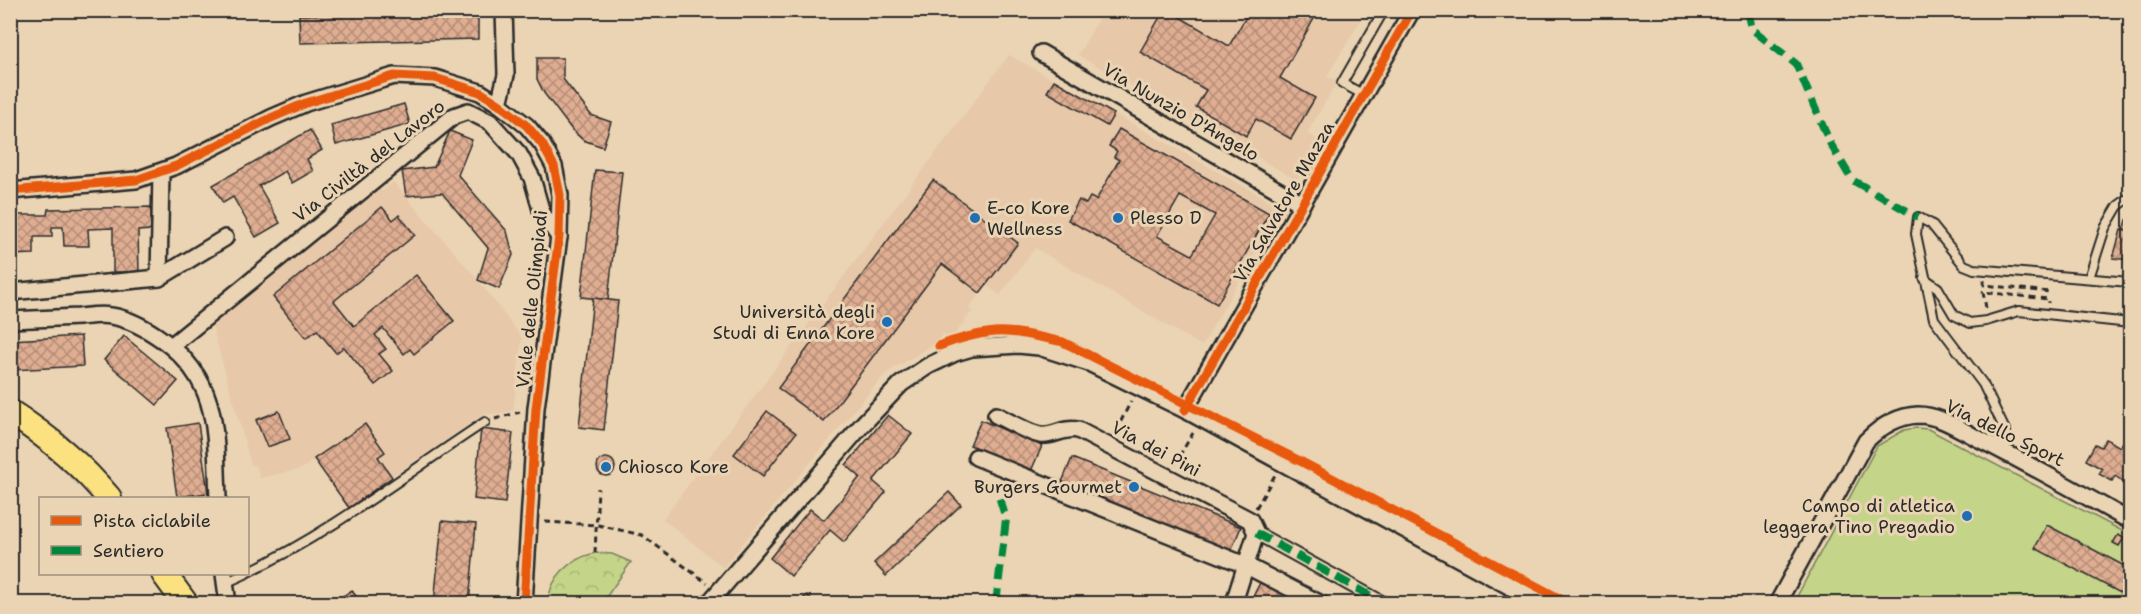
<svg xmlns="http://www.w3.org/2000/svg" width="2141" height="614" viewBox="0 0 2141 614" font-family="'Shantell Sans',sans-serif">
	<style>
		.built { fill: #e7c8a9 }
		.park { fill: url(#park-crowns); stroke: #78805a; stroke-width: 1.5 }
		.garden { fill: #c4d488; stroke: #78805a; stroke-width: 1.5 }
		.building { fill: url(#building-cross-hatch); stroke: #2b2b2b; stroke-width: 1.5; fill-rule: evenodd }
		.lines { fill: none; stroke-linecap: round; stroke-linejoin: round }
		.service-casing { stroke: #2b2b2b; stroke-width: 12 }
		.pedestrian-casing { stroke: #2b2b2b; stroke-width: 16 }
		.minor-casing { stroke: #2b2b2b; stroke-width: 20 }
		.primary-casing { stroke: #2b2b2b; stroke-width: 28 }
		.path { stroke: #2b2b2b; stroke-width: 3; stroke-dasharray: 6 4.5; stroke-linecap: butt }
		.service { stroke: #ead4b3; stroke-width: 8 }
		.pedestrian { stroke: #ead4b3; stroke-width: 12 }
		.minor { stroke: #ead4b3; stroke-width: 15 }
		.primary { stroke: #fbe180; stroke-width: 24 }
		.quiet { stroke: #00873e; stroke-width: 8; stroke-dasharray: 15 8; stroke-linecap: butt }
		.cycleway-casing { stroke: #ead4b3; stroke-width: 13 }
		.cycleway { stroke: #e8590c; stroke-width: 9 }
		.poi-dot { fill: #1f6fb2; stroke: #ead4b3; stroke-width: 2 }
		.labels { text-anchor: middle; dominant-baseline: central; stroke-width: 6; stroke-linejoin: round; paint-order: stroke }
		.street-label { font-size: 18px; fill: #2b2b2b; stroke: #ead4b3 }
		.poi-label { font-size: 18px; fill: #2b2b2b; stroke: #ead4b3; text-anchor: start }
	</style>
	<defs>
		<pattern id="park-crowns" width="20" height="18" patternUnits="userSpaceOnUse" patternTransform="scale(1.5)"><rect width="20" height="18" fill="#c4d488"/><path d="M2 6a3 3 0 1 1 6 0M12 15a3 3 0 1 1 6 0" fill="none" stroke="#a9b676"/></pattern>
		<pattern id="building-cross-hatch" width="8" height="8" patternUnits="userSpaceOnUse" patternTransform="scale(1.5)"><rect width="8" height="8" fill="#dfad91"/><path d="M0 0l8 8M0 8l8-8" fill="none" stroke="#b58d77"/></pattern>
	</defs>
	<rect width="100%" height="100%" fill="#ead4b3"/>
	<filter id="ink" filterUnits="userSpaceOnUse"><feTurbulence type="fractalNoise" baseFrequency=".0167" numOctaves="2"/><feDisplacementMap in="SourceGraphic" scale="12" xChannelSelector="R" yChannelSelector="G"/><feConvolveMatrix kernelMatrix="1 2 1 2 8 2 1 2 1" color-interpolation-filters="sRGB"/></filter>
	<g filter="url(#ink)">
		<g class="built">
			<polygon points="1103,11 1366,11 1327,76 1337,82 1307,133 1320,141 1297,180 1078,55"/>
			<polygon points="1009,55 1281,207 1202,346 1035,248 1000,295 986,285 969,308 972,311 951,339 943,333 936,343 894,368 882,377 723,567 663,519"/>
			<polygon points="393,182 478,280 522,338 513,411 483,415 392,476 378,457 385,452 365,424 301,469 260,478 257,467 251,464 211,322 377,189 383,191"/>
		</g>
		<path class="park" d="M595 553 612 554 631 562 602 603H548C550 577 569 559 595 553Z"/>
		<polygon class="garden" points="1916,428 1928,429 2130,535 2130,603 1793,604 1877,446 1904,430"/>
		<g class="building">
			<polygon points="478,10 478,39 300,43 299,15"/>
			<polygon points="1164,10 1168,10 1229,46 1250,10 1319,10 1280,78 1315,98 1291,139 1256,119 1246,136 1196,107 1206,90 1140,52"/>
			<polygon points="537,58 563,58 563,79 591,115 611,122 603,147 583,140 572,130 544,93 537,79"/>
			<polygon points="1054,80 1114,114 1107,126 1047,92"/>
			<polygon points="404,104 410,124 336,145 331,125"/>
			<path d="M1119 129 1269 213 1217 304 1068 220 1079 200 1086 204 1090 197 1096 200 1119 160 1114 157 1117 151 1109 146ZM1180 196 1215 215 1192 255 1157 236Z"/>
			<polygon points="310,130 322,150 307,159 313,171 292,183 285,171 259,186 280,223 256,237 233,197 223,203 213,185"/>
			<polygon points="450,131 472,140 458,175 507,231 513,255 499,289 478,280 488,248 442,193 406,196 402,171 434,167"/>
			<polygon points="595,170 622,172 608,300 581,297"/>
			<polygon points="933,180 1018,243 980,293 942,264 824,422 778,388"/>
			<polygon points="151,207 151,230 138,231 139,272 113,272 113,228 88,229 89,246 64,246 63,227 52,227 52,237 34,237 34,254 10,255 10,215 47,215 48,209"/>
			<polygon points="382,207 393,220 399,215 415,235 334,301 354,326 416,275 454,321 414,354 410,349 404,354 383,328 375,335 386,349 379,354 393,371 375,385 344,347 336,353 317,330 306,338 273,297"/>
			<polygon points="2130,216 2130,232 2124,231 2127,220"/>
			<polygon points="2121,230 2130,232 2130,260 2113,258"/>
			<polygon points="593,298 618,301 604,430 579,427"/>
			<polygon points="81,336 83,366 12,370 10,340"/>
			<polygon points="124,336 178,381 157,405 104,360"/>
			<polygon points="279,411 290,439 267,447 256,420"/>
			<polygon points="767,411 796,433 763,476 734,454"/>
			<polygon points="888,415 912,434 873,481 886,492 844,542 830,530 791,576 770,558 810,509 824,520 860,477 846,465"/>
			<polygon points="981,420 1042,446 1031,471 970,445"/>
			<polygon points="198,423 208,493 177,497 167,428"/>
			<polygon points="365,424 385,452 378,457 392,477 349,508 314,459"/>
			<polygon points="481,429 513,433 505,503 474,499"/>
			<polygon points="2106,439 2120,447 2123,442 2130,446 2128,450 2130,452 2130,486 2115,476 2112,481 2099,474 2102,469 2086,460 2095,444 2101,447"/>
			<circle cx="606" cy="467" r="9"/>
			<polygon points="1072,458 1241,527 1231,551 1062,482"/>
			<polygon points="949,492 961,505 886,576 874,563"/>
			<polygon points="442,521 476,524 469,604 434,604"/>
			<polygon points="2047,525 2130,569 2130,598 2035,548"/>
			<polygon points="2118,535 2124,538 2119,546 2113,543"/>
			<polygon points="1261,581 1304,604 1249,604"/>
			<polygon points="352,590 361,604 331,604"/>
			<polygon points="807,595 816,604 798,604"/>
		</g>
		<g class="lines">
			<g class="service-casing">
				<g id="service">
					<polyline points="1364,95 1342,83 1384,10"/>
					<polyline points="1924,278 1938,288 1954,315 1970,323 1986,321 2019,311 2130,323"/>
					<polyline points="2089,278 2105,228 2118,206 2130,197"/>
					<polyline points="2006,452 2005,430 1983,384 1934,319 1916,234 1918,217 1931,224 1964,265 1974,269 2130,282"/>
					<path d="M248 572C332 532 407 473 485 422"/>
					<polyline points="225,583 245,574"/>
				</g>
			</g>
			<g class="pedestrian-casing">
				<polyline id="pedestrian" points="1256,533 1385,604"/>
			</g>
			<g class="minor-casing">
				<g id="minor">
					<polyline points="1041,53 1302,204"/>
					<polyline points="499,104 506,75 504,10"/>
					<polyline points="10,191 136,180 176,166 271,118 306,103 394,76 435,78 480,92 499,104 527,126 542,144 554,166 560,195 559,237 536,408 524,604"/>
					<polyline points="159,278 161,172"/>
					<polyline points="10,292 159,278 225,238"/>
					<path d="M10 320C33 319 56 318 79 317 89 316 101 314 111 316 131 319 149 330 164 341 221 383 215 435 218 498"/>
					<polyline points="171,346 454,116 468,111 490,122 519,154 532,178 542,213 559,237"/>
					<polyline points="1185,410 1412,10"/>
					<path d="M996 415C1008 421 1028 433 1040 435 1054 437 1062 427 1078 430L1250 520 1256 533 1236 596 1237 604"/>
					<polyline points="976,457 1245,565 1321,604"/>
					<polyline points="224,574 228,604"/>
					<polyline points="708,604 862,425 901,384 928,366 955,353 972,348 1018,345 1039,347 1089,363 1185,410 1542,604"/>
					<path d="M1777 604 1866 441C1880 427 1897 416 1918 415 1939 415 1959 429 1977 438 2029 464 2080 493 2130 521"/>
				</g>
			</g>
			<g class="primary-casing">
				<g id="primary">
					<path d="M10 412C47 436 81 464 109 498"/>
					<polyline points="164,574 186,604"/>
				</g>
			</g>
			<g class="path">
				<polyline points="1984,280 1984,285 2050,292"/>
				<polyline points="1986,308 1983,292 2048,299 2048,303"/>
				<polyline points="495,419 520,412"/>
				<polyline points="1116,431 1131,401"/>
				<polyline points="1174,465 1193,433"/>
				<polyline points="1256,508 1275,475"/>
				<polyline points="545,522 598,525 642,535 707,583"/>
				<polyline points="595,553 598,488"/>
			</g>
			<use href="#service" class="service"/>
			<use href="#pedestrian" class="pedestrian"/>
			<use href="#minor" class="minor"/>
			<use href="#primary" class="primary"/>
			<g class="quiet">
				<polyline points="1748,10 1752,29 1796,64 1830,143 1852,180 1918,217"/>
				<polyline points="1256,533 1385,604"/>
				<polyline points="996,604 1006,519 999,496"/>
			</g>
			<g class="cycleway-casing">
				<g id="cycleway">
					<polyline points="10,191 136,180 176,166 271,118 306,103 394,76 435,78 480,92 499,104 527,126 542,144 554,166 560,195 559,237 536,408 524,604"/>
					<path d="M939 346C957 339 975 334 994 332 1014 330 1043 338 1063 342L1300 461 1570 604"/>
					<polyline points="1185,410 1412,10"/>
				</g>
			</g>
			<use href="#cycleway" class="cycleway"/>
		</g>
	</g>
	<g class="poi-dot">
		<circle cx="975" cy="218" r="6"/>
		<circle cx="1118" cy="218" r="6"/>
		<circle cx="887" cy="322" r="6"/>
		<circle cx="606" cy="467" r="6"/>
		<circle cx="1134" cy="487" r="6"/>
		<circle cx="1967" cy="516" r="6"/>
	</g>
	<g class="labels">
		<g class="street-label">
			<text transform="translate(1181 112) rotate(30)">Via Nunzio D'Angelo</text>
			<text transform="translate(369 161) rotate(-38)">Via Civiltà del Lavoro</text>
			<text transform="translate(1284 202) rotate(-60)">Via Salvatore Mazza</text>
			<text transform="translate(532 299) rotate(-84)">Viale delle Olimpiadi</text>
			<text transform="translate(2005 433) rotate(26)">Via dello Sport</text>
			<text transform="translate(1156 449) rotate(28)">Via dei Pini</text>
		</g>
		<g class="poi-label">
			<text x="987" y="208">E-co Kore<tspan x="987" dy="21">Wellness</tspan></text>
			<text x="1130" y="218">Plesso D</text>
			<text x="875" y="312" text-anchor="end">Università degli<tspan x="875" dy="21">Studi di Enna Kore</tspan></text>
			<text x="618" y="467">Chiosco Kore</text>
			<text x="1122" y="487" text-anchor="end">Burgers Gourmet</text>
			<text x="1955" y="506" text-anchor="end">Campo di atletica<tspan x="1955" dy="21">leggera Tino Pregadio</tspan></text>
		</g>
	</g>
	<rect width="2141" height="614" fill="none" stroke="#ead4b3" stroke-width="36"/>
	<rect x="18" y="18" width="2105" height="578" fill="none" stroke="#2b2b2b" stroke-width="2" filter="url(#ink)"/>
	<rect x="39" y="497" width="210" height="78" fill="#ead4b3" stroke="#9e907d" stroke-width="1.5"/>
	<rect x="51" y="516" width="30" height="9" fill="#e8590c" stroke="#9e907d" stroke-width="1.5"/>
	<text x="93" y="527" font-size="18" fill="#2b2b2b">Pista ciclabile</text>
	<rect x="51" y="546" width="30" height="9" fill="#00873e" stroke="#9e907d" stroke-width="1.5"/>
	<text x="93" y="557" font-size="18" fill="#2b2b2b">Sentiero</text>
</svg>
